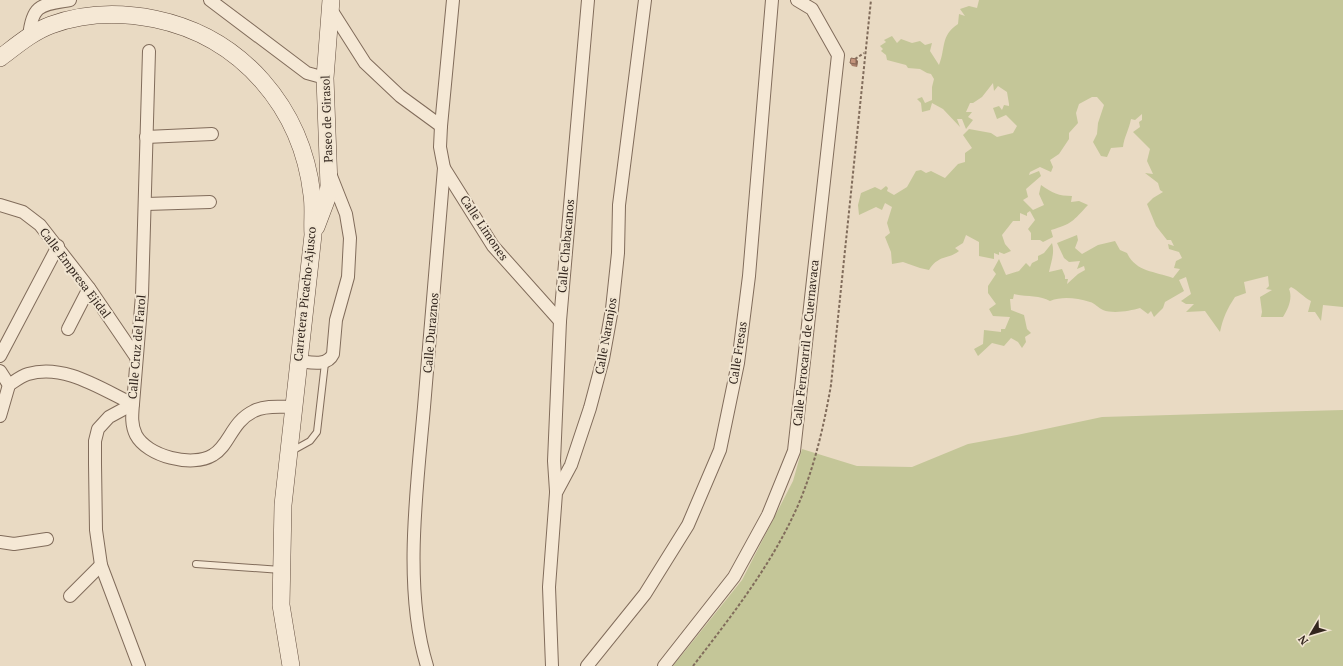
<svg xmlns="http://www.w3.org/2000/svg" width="1343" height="666" font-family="'PT Serif',serif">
<rect width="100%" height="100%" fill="#e9dac3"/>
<!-- green -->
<g fill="#c4c698">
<path d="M979,0H1343V307L1323,305L1321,321L1315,312H1308L1311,301C1303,297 1299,291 1291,287L1289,289C1293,298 1288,309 1283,317H1261L1262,312L1260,297L1272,290L1266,289L1269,286L1268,276L1244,282L1246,293L1235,297C1227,309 1223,318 1220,332L1205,311L1186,312L1194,304H1186L1181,301L1191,294L1186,277L1179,280L1184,291L1165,302L1163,308L1154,317L1151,311L1148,314L1140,308C1130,311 1113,314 1103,310C1098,308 1095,303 1090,302C1076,298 1063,296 1050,301C1040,295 1026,297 1014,294L1013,299H1010L1011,310L1024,315L1027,329L1031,333L1025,337L1026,342L1022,348L1018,342L1011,338L1004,346L992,343L978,356L974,349L983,344L984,330L1001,332V329H1005L1010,317L993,316L989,309L996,304L988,293V286L996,274L993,270L999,259L1006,275L1019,271L1026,263L1030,267L1032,263L1038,260V256L1044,253L1052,243C1055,253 1051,262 1049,272L1062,269L1065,276V279H1068L1067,284L1078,274L1085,270L1084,266L1077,269L1080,261L1069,262L1064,258L1057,243L1077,235L1078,240L1075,248L1082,254L1098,245L1115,241L1120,250L1127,253C1136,272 1154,271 1173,278L1180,269L1174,268L1176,261L1182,258L1179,252L1169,249L1168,244L1174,246L1171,240H1167L1156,226L1147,204L1153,198L1163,192L1160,190L1158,183L1145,173L1153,174L1147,161L1150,149L1133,132L1140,127L1139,122L1142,120V114L1135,120L1131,119C1129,130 1124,137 1123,147L1111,148L1107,157L1101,156L1093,142L1097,134L1098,123L1104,105L1097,97H1092L1079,104L1076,113L1078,123L1069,133V139L1059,154L1050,160L1053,167L1051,172L1040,167L1030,172L1029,175L1039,171L1041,176L1026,189L1028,197L1023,200L1033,210L1044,205L1039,194L1041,185C1052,193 1059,196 1072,196L1071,202L1079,201L1088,205C1073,221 1072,224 1051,230L1053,237L1043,242L1040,240H1031V233L1028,229L1035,220L1030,211L1027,213V216L1020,213V221H1013L1002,235L1005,244L1011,251L1004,254L999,252V255L994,253V259L979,256V242L966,235L963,243L955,248L959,251C948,260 939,254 929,270L920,268L903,262L892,264L891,252L885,237L890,233L887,223L892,207L885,203L882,210L876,207L859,215L858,205L861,193L875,187L881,190L886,186L888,188L887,191L894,195L907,187L916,171L921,170L926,173L931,171L945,178L958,164L965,162V153L972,148L963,135L969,129L991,133L997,137L1013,133L1017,126L1006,115L997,119L993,108L999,106L1002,110L1004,105L1009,106V104L1007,92L998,86L994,91L993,83L982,97L973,103H970L966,112H972L968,117L973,120L966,129L962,119H957L960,127L943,109L932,103L930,110L922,112L921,103L917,99L922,97L925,103L932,100V87L934,79L931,74L927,73L920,69L908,68L906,65L887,60L886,55L881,51L883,49L880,46L886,42L884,40L892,36L897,43L901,39L912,43L920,41L925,45L932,43L930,51L939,65C946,48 940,36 958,24L959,14L965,16L960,9L969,6L977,8Z"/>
<polygon points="1343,410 1343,666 673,666 742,580 793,481 802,449 857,466 912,467 968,444 1017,435 1102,417"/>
</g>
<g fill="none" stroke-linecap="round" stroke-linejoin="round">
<!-- lane casing -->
<g stroke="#816c5b" stroke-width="8">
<g id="lane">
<polyline points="292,451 310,441 317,432 325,363"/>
<polyline points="196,564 281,570"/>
</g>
</g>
<!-- street casing -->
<g stroke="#816c5b" stroke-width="14">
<g id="street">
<polyline points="210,0 307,73 325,78"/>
<polyline points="330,8 365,63 400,96 441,126"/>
<path d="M29,37C32,4 41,5 70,0"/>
<polyline points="146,137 212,134"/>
<polyline points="444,168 493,246 560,321"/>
<polyline points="146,204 210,202"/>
<polyline points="0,205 23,212 40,225 89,288 136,357"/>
<polyline points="68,329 89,288"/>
<polyline points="0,356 58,246"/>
<path d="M298,361C310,362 327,367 333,354L336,320L348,277L350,238L346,214L331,176"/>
<polyline points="0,371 9,385"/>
<path d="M9,385C15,381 21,376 28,374C64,363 101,389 133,404C132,415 131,425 136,435C147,456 192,468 213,455C230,445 231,422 254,411C265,405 281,407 293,407"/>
<polyline points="0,416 9,385"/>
<polyline points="556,491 554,461 560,321 588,0"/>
<polyline points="0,542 14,544 47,539"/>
<polyline points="70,596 101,565"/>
<polyline points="139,666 101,565 96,530 95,464 95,441 98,429 109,417 133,404 142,295 149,51"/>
<path d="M427,666C403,589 417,487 424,407C431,327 438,247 444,168L440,147L441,126L453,0"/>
<polyline points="552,666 549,587 556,493 571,465 590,408 603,359 612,309 618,253 619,205 645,0"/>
<polyline points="587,666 645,594 688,525 720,450 738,363 749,276 772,0"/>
<polyline points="664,666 734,577 768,515 794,451 838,55 812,9 797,0"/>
</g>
</g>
<!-- secondary casing -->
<g stroke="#634e3f" stroke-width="18">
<g id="secondary">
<path d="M0,58C16,46 32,32 51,25C84,13 120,12 155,19C242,37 302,108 312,195C314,208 312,222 313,235L283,505L281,605L291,666"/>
<polyline points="316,227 327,198 329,186 325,78 331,0"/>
</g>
</g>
<!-- path -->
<g stroke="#816c5b" stroke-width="2" stroke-dasharray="3 2" stroke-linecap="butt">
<polyline points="855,59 864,53"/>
<path d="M693,666C733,614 773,563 799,503C815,465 824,425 831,385L871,0"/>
</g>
<!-- lane -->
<use href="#lane" stroke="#f5e8d5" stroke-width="6"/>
<!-- street -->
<use href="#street" stroke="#f5e8d5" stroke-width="12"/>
<!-- secondary -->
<use href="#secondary" stroke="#f5e8d5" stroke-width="17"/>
</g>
<!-- wall -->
<polygon fill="#a97f6b" points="858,61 857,67 852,66 850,63"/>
<!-- shaded-wall -->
<polygon fill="#896857" points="856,59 858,61 857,67 856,64"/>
<!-- building -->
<polygon fill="#c4947c" stroke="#896857" points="851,58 856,59 856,64 850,63"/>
<g text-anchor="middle" stroke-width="4" stroke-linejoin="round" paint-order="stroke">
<!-- street labels -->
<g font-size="12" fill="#33261e" stroke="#f1e5d1">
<text transform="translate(327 119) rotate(-92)" y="4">Paseo de Girasol</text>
<text transform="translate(484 228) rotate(56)" y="4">Calle Limones</text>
<text transform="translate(566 246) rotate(-85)" y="4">Calle Chabacanos</text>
<text transform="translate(75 273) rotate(53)" y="4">Calle Empresa Ejidal</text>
<text transform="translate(305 294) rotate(-84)" y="4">Carretera Picacho-Ajusco</text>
<text transform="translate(431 333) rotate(-85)" y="4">Calle Duraznos</text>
<text transform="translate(606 336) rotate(-80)" y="4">Calle Naranjos</text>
<text transform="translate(806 343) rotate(-84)" y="4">Calle Ferrocarril de Cuernavaca</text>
<text transform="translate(137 347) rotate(-85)" y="4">Calle Cruz del Farol</text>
<text transform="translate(738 353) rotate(-81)" y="4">Calle Fresas</text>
</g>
</g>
<!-- north arrow -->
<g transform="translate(1311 634) rotate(232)" stroke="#f1e5d1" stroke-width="3" paint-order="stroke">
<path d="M0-3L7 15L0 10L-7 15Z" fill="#33261e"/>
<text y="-6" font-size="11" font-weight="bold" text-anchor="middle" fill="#33261e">N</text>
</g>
</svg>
